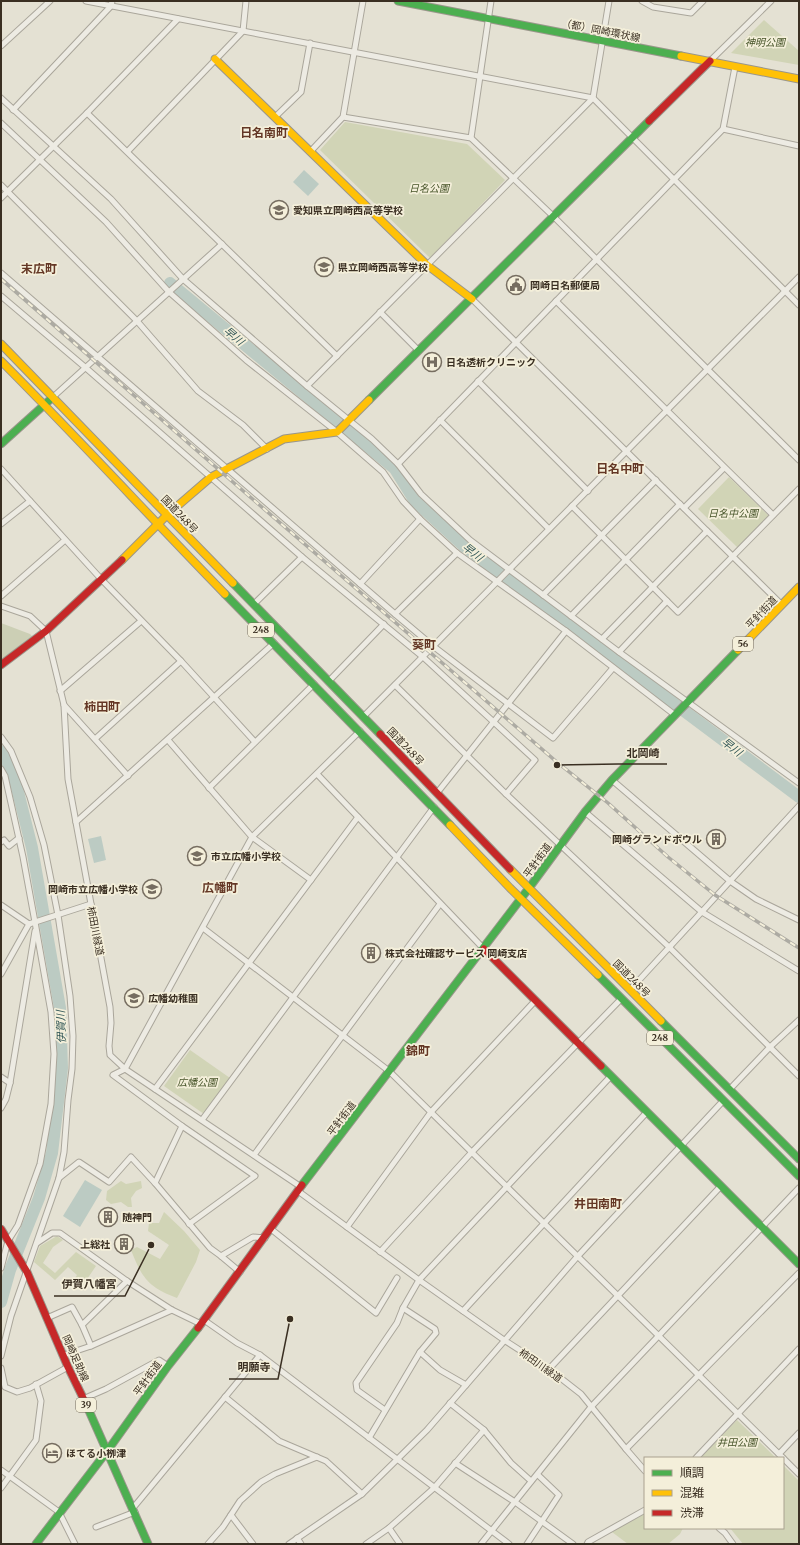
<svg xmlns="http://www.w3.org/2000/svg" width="800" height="1545" font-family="Merriweather,'Noto Sans JP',serif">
<rect width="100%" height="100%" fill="#e4e1d3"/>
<!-- green -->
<g fill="#d1d4b6">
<polygon points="764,20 799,51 799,65 731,53"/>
<polygon points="345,122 467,144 505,180 430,258 320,150"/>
<polygon points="729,477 769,516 738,548 698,509"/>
<polygon points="190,1050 230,1078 204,1114 164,1086"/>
<polygon points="121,1181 126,1184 141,1181 142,1188 136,1191 131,1198 132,1207 128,1207 121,1202 111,1204 106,1200 107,1191"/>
<path d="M164,1212L184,1231L200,1250L196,1262L177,1298C148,1287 142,1278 131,1250L137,1247L160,1259L169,1245L148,1231L149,1223H159Z"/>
<polygon points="57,1236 63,1240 53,1247 43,1263 55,1273 76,1252 96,1266 81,1288 73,1281 77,1275 68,1267 55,1280 34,1262 40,1246"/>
<polygon points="737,1420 776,1458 700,1458"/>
<polygon points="783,1465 799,1481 799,1544 743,1544 730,1528 783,1528"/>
<polygon points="645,1511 645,1528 683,1528 680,1534 668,1544 628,1544 612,1532"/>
</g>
<!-- cemetery -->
<polygon fill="#cccfb5" points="1,623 30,634 32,636 1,660"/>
<!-- water -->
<g fill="#bccbc3">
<polygon points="304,170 319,184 308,196 293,182"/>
<polygon points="101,836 106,860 94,863 88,839"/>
<polygon points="85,1180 102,1190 80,1227 63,1216"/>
</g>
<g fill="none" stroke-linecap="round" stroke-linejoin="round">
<!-- river -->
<g stroke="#bccbc3" stroke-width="12">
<polyline points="170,283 395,469 415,501 465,547 799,797"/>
<polyline points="1,751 6,759 17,788 32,848 60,1008 62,1068 52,1153 39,1198 10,1270 1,1302"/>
</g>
<!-- street casing -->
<g stroke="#aaa69b" stroke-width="7">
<g id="street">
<polyline points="86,1 593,98 799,305"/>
<polyline points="642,1 653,7 691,13 703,1"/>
<polyline points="1,46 50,1"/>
<polyline points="710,61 771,1"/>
<polyline points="1,98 111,199 183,279 307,386 372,439 398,464 421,494 470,540 619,652 799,783"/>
<polyline points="13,110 111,6 112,1"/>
<polyline points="87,113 337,356"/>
<polyline points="275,117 301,92 310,43"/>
<polyline points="343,117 471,138 554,217 799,460"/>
<polyline points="1,123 106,222 169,292 246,360 337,432 383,472 403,501 420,519 457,553 566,631 675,715"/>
<polyline points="723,129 799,146"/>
<polyline points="471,138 491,1"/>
<polyline points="128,151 243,31 246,1"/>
<polyline points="310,152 343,117 363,1"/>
<polyline points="1,185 137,321 198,391 243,425 267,449"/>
<polyline points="1,198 87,113 178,19"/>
<polyline points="1,273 395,614 433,646 553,738 613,668"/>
<polyline points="1,296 86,368 302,557 423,657 535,760 506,794"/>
<polyline points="472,299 782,605"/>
<polyline points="556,301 773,515"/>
<polyline points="380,312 419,351"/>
<polyline points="478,381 588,491"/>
<polyline points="307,386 593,98 609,1"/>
<polyline points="53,397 222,244"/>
<polyline points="440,420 549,529"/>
<polyline points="398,464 723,129 735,67"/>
<polyline points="1,469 102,580 181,661 255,742"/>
<polyline points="572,506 678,612 799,489"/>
<polyline points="684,508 724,468"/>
<polyline points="1,524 30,501"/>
<polyline points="360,584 420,519"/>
<polyline points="543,595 656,480"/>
<polyline points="1,596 65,540"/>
<polyline points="254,604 302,557"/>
<polyline points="1,606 30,616 46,631 64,705 68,779 110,1007 111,1023 109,1046 110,1055 125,1069 301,1187"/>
<polyline points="395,614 457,553"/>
<polyline points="571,616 680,504"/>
<polyline points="602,639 707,531"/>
<polyline points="619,652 667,601"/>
<polyline points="329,681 384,624"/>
<polyline points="395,685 506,794 669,947 799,1076"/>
<polyline points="60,691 141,621"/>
<polyline points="64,705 128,776"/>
<polyline points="363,717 799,277"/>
<polyline points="1,737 11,751 30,797 44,845 58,915 70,996 73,1036 72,1069 68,1100 64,1152 59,1178 11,1316 1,1356"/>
<polyline points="95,739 181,661"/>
<polyline points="168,740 252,837 311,880"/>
<polyline points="1,769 5,776 23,857 35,922 51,1012 54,1054 51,1104 40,1164 18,1225 8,1241 1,1268"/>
<polyline points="317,774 484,949"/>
<polyline points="612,780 730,881 756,899 799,920"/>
<polyline points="209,788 314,684"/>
<polyline points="437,793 566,631"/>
<polyline points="585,812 702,912 799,971"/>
<polyline points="76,822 274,643"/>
<polyline points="1,842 4,840 9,846 19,838"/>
<polyline points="1,905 29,924"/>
<polyline points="203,928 389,1071 783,1458"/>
<polyline points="1,974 29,924 91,904"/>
<polyline points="630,990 799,806"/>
<polyline points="1,1077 10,1083"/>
<polyline points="155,1089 358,817"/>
<polyline points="730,1089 770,1047 799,1020"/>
<polyline points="1,1108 6,1099 10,1083 35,931"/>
<polyline points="202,1120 434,807"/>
<polyline points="182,1126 255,1176 189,1224"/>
<polyline points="254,1155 440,904"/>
<polyline points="59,1178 79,1162 109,1182 131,1157 155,1183"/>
<polyline points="298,1191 419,1280 504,1340 549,1369 581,1394 626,1449 645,1471"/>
<polyline points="347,1227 431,1112 535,1001"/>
<polyline points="271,1229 376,1313 397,1278"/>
<polyline points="37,1243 52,1233 60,1233 127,1281 172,1310 201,1324"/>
<polyline points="380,1252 472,1152 621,999"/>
<polyline points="221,1256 253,1237 265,1238"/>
<polyline points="240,1272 221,1256 210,1248 155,1183 182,1126 113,1075 125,1069 252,837 360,731"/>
<polyline points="463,1311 647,1112"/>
<polyline points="47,1318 72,1307 82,1325 127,1281"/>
<polyline points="204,1320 237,1343 260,1355 509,1544"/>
<polyline points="82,1325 91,1346"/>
<polyline points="420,1352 440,1370 466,1385"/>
<polyline points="64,1355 91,1346 172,1310"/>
<polyline points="1,1368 5,1387 17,1392 30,1388 68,1367"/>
<polyline points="549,1369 721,1186"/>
<polyline points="225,1397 279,1441 326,1461 362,1494"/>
<polyline points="83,1399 106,1389 159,1360 168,1366"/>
<polyline points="450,1403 484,1430 511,1463 531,1481"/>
<polyline points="385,1410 357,1390 356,1383 397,1323 403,1308 419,1280 611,1076"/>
<polyline points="369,1438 420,1352 436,1333 435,1329 403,1308"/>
<polyline points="626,1449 799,1273"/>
<polyline points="779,1454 799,1433"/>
<polyline points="696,1458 799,1349"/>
<polyline points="783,1458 799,1474"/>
<polyline points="455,1463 515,1502 573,1544"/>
<polyline points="1,1470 59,1512 75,1544"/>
<polyline points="1,1488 36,1440 41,1401 36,1384"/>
<polyline points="133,1508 260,1355"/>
<polyline points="231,1515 253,1544"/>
<polyline points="96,1527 135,1512"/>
<polyline points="389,1528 434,1488 484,1430"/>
<polyline points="719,1528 725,1533 733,1544"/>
<polyline points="297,1538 301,1544"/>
<polyline points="208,1544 223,1527 240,1501 261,1482 275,1474 317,1457"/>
<polyline points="289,1544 362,1494 427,1430 577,1257 723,1101"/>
<polyline points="366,1544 389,1528 400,1544"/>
<polyline points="481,1544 591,1407 799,1188"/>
<polyline points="527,1544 559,1495 538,1475"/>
<polyline points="587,1544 588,1542 645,1510"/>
</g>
</g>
<!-- fast casing -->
<g stroke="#9a968b" stroke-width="9">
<g id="fast">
<polyline points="398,1 681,56"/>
<polyline points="369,400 649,121"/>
<polyline points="1,444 53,397"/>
<polyline points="233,583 380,734"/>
<polyline points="225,594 450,825"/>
<polyline points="529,888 585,812 612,780 738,650"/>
<polyline points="598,975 799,1176"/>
<polyline points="661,1021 799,1159"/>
<polyline points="601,1066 799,1264"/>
<polyline points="302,1185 529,888"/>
<polyline points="86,1404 148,1544"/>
<polyline points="36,1544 108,1450 168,1366 198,1328"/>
</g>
</g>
<!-- slow casing -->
<g stroke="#9a968b" stroke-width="9">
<g id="slow">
<polyline points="681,56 799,79"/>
<polyline points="215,59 427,265 472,299"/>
<polyline points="1,344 233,583"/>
<path d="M1,361C77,437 150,517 225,594"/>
<polyline points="122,560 167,515 211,477 284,439 337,432 369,400"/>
<polyline points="738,650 799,587"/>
<polyline points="450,825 510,888 598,975"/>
<polyline points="510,869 661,1021"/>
</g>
</g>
<!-- jam casing -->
<g stroke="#9a968b" stroke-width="9">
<g id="jam">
<polyline points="649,121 710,61"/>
<polyline points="1,665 46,631 122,560"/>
<polyline points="380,734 510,869"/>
<polyline points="484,949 601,1066"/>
<polyline points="1,1229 27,1272 68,1367 86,1404"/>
<polyline points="198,1328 302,1185"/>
</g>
</g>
<!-- street -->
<use href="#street" stroke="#edebe3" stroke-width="5"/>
<!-- fast -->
<use href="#fast" stroke="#4caf50" stroke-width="7"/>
<!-- slow -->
<use href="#slow" stroke="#ffc107" stroke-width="7"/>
<!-- jam -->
<use href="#jam" stroke="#c62828" stroke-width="7"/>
<!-- rail casing -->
<g stroke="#adaba3" stroke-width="3.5">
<polyline id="rail" points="1,279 234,483 558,763 608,803 668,857 715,895 799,948"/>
</g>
<!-- rail -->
<use href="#rail" stroke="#f4efda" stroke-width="2" stroke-dasharray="6" stroke-linecap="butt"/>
</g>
<!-- icons -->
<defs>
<g id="school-ring" transform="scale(1)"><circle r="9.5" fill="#f4efda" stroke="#766d60" stroke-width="1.5"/><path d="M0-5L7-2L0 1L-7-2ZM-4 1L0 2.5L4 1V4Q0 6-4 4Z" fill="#766d60"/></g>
<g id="civic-ring" transform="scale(1)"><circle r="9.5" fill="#f4efda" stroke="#766d60" stroke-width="1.5"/><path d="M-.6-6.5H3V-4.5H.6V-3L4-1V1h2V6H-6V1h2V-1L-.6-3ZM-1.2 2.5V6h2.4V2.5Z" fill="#766d60"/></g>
<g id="hospital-ring" transform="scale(1)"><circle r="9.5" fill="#f4efda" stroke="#766d60" stroke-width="1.5"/><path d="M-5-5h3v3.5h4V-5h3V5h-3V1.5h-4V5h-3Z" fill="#766d60"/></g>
<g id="building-ring" transform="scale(1)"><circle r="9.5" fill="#f4efda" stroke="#766d60" stroke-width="1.5"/><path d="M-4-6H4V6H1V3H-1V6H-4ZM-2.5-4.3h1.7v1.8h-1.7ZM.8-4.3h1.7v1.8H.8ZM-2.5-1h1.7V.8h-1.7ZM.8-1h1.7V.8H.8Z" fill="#766d60"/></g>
<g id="hotel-ring" transform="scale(1)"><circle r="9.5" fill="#f4efda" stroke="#766d60" stroke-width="1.5"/><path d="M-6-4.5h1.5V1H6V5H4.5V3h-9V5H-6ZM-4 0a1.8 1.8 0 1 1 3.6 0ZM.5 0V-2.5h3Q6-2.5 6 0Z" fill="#766d60"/></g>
</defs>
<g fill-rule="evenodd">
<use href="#school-ring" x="279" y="210"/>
<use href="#school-ring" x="324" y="267"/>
<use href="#civic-ring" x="516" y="285"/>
<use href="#hospital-ring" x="432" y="362"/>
<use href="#building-ring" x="716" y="839"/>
<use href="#school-ring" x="197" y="856"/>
<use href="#school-ring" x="152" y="889"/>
<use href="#building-ring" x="371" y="953"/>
<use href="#school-ring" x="134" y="998"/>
<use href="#building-ring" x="108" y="1217"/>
<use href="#building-ring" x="124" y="1244"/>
<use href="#hotel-ring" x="52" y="1453"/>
</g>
<g text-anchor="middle" stroke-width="3.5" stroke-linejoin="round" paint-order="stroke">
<!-- shield labels -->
<g fill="#f4efda" stroke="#726959" stroke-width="1">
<rect x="248" y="623" width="26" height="14" rx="3"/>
<rect x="733" y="637" width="20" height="14" rx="3"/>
<rect x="647" y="1031" width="26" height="14" rx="3"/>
<rect x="76" y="1398" width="20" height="14" rx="3"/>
</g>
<g font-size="9" font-weight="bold" fill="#3a2f22">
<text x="261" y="633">248</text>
<text x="743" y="647">56</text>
<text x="660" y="1041">248</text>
<text x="86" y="1408">39</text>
</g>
<!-- street labels -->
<g font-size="10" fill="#3a2f22" stroke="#f4efda">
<text transform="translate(601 30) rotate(11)" y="4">（都）岡崎環状線</text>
<text transform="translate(180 514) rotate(46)" y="4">国道248号</text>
<text transform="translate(761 612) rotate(-46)" y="4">平針街道</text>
<text transform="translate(406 746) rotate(46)" y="4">国道248号</text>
<text transform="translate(537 860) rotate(-54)" y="4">平針街道</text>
<text transform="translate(96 931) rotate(79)" y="4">柿田川緑道</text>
<text transform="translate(632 978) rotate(45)" y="4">国道248号</text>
<text transform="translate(341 1118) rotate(-53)" y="4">平針街道</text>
<text transform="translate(76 1358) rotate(66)" y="4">岡崎足助線</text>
<text transform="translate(541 1365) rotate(35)" y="4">柿田川緑道</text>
<text transform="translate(147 1378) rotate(-54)" y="4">平針街道</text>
</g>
<!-- park labels -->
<g font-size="10" font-style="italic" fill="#47552a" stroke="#f4efda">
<text x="765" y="46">神明公園</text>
<text x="429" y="192">日名公園</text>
<text x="733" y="517">日名中公園</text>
<text x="197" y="1086">広幡公園</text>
<text x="737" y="1446">井田公園</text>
</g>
<!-- poi labels -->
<g font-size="10" font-weight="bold" fill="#3a2f22" stroke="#f4efda" text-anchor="start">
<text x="293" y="214">愛知県立岡崎西高等学校</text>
<text x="338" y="271">県立岡崎西高等学校</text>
<text x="530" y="289">岡崎日名郵便局</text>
<text x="446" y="366">日名透析クリニック</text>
<text x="702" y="843" text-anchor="end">岡崎グランドボウル</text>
<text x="211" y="860">市立広幡小学校</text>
<text x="138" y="893" text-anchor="end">岡崎市立広幡小学校</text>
<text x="385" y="957">株式会社確認サービス 岡崎支店</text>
<text x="148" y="1002">広幡幼稚園</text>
<text x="122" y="1221">随神門</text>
<text x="110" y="1248" text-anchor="end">上総社</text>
<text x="66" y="1457">ほてる小栁津</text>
</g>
<!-- water labels -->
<g font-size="11" font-style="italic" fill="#335858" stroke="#f4efda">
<text transform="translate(234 336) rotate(40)" y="4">早川</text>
<text transform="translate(473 552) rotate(38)" y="4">早川</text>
<text transform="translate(732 747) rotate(37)" y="4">早川</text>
<text transform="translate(61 1027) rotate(-92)" y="4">伊賀川</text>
</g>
<!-- quarter labels -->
<g font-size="12" font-weight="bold" fill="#643725" stroke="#f4efda">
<text x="264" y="137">日名南町</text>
<text x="39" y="273">末広町</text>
<text x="620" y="473">日名中町</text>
<text x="424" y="649">葵町</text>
<text x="102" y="711">柿田町</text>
<text x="220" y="892">広幡町</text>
<text x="418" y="1055">錦町</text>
<text x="598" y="1208">井田南町</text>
</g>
</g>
<!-- callouts -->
<path fill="none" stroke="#3a2f22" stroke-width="1.5" d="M557 765L618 764H667M151 1245L125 1296H54M290 1319L278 1379H229"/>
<g fill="#3a2f22" stroke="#f4efda" stroke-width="1.5">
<circle cx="557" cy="765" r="4"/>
<circle cx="151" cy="1245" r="4"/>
<circle cx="290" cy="1319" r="4"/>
</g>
<g font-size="11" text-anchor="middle" font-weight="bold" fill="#3a2f22" stroke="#f4efda" stroke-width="3.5" stroke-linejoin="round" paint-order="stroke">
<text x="643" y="757">北岡崎</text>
<text x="89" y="1288">伊賀八幡宮</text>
<text x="254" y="1371">明願寺</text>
</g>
<!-- border -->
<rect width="800" height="1545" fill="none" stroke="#3a2f22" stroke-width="4"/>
<!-- legend -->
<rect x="644" y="1457" width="140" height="72" fill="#f4efda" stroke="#aaa290"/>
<rect x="652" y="1470" width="20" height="6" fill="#4caf50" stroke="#aaa290"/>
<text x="680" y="1477" font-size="12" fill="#3a2f22">順調</text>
<rect x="652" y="1490" width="20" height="6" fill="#ffc107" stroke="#aaa290"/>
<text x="680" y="1497" font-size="12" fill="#3a2f22">混雑</text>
<rect x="652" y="1510" width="20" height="6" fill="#c62828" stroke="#aaa290"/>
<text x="680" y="1517" font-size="12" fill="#3a2f22">渋滞</text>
</svg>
